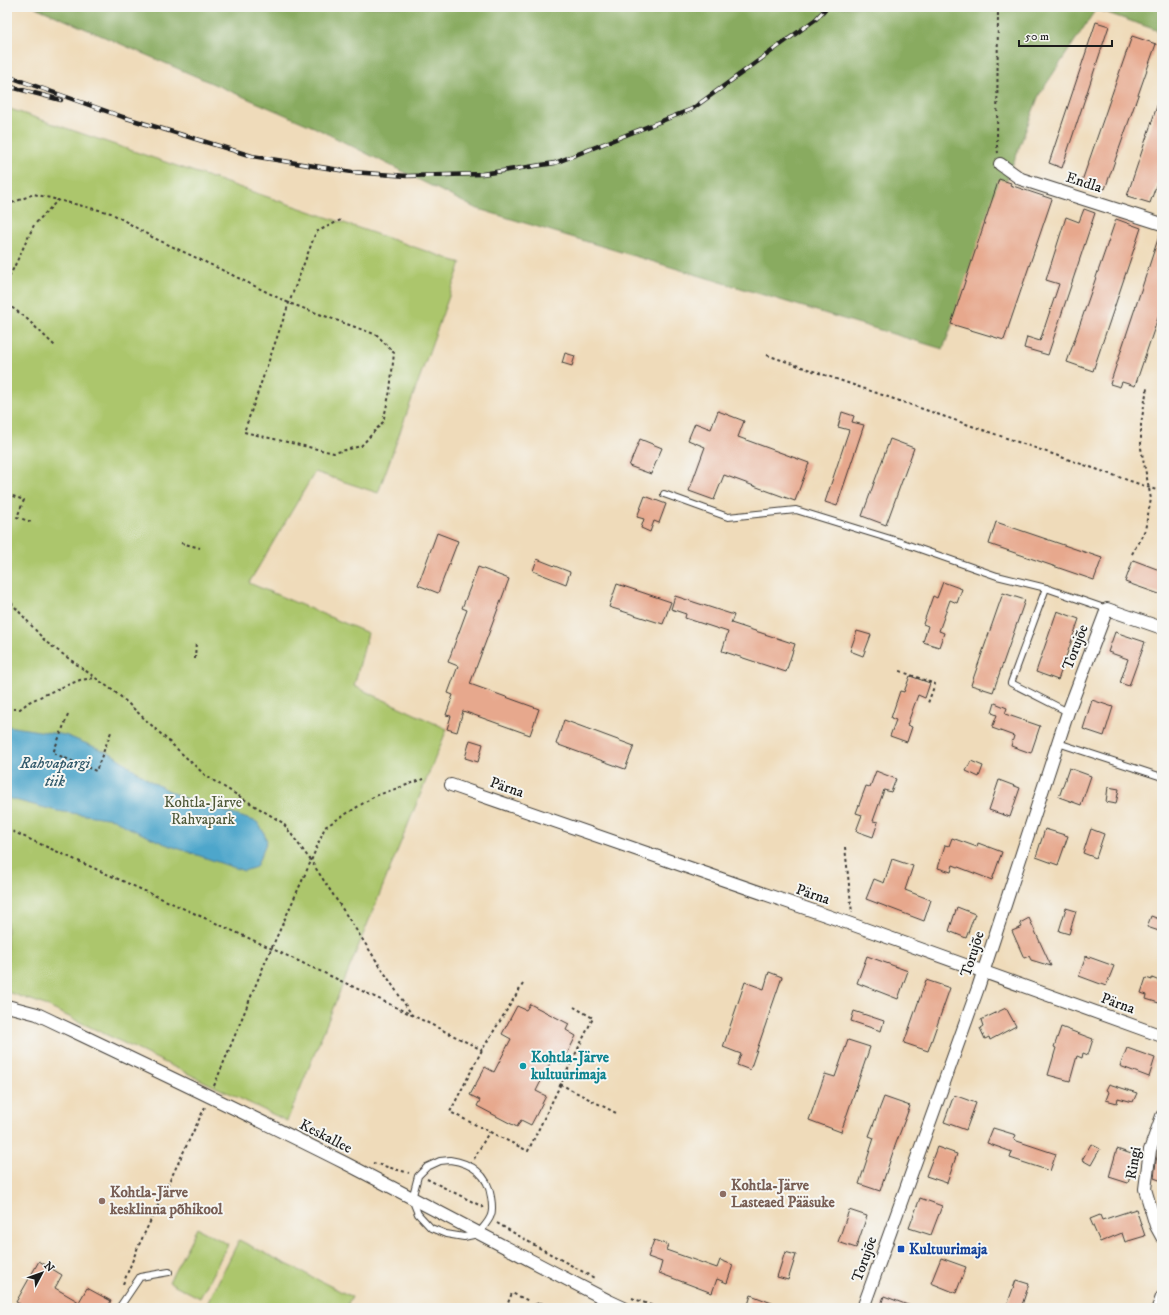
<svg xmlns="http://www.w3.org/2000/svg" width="1169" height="1315" font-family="'IM FELL DW Pica',serif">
<rect width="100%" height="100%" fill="#f6f6f2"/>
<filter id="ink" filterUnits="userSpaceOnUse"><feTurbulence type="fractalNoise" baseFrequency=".025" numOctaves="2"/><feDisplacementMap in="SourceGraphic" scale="8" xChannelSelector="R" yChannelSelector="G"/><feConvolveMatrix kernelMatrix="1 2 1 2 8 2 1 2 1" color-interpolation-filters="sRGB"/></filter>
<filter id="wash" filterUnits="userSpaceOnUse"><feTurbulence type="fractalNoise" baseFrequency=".012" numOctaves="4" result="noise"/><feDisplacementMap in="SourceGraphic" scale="16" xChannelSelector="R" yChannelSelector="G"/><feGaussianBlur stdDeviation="0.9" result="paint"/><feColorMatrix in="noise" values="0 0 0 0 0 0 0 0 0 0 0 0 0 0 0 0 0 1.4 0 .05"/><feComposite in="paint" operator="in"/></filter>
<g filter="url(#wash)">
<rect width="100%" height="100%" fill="#efdbba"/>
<!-- green -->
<g fill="#acc66c" stroke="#647144">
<polygon points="7,108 461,263 378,493 315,472 249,583 368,633 354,686 447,729 287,1121 40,1003 7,992"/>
<polygon points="197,1228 228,1244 200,1298 169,1282"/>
<polygon points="239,1240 352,1297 346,1308 205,1308"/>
</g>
<!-- forest -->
<polygon fill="#89ab60" stroke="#52643e" points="35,7 1162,7 1162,32 1096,9 1039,95 943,349 475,208 316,128"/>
<!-- water -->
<polygon fill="#4ea6cb" stroke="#356174" points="7,726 65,735 112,754 152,782 181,797 257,822 263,831 267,841 256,867 244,871 165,844 131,829 114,819 57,811 7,798"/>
<g id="blocks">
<!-- building -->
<g fill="#e7a88d">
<polygon points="1096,22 1109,26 1062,168 1049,163"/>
<polygon points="1132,36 1156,44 1105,189 1082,181"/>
<polygon points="1160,97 1162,97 1162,169 1150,203 1127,196"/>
<polygon points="999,179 1011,183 1010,185 1052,199 1004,340 951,324"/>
<polygon points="1084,209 1095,213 1048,355 1024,348 1027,337 1040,341 1059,284 1046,280 1066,217 1079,222"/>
<polygon points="1116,219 1141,228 1093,371 1067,362"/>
<polygon points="1160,233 1162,233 1162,306 1135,386 1122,382 1120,387 1110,384"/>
<polygon points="565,353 575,356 572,366 562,363"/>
<polygon points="718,411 744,421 738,437 809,463 795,501 724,475 714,500 689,491 705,447 688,440 695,423 711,429"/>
<polygon points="842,412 854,416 852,422 864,425 837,506 825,502 849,430 838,427"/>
<polygon points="640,439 662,448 651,474 629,466"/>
<polygon points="890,439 914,448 886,525 862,516"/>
<polygon points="645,496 666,504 659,523 654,521 650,532 641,528 644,519 637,517"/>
<polygon points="996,522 1102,558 1094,580 989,544"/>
<polygon points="437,533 458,541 438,593 418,585"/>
<polygon points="537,559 570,572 566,584 533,571"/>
<polygon points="1133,560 1162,571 1162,595 1125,582"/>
<polygon points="478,567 509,579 470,684 539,709 530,735 463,711 457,732 447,729 451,716 446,715 453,695 448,693 458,666 448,662 467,610 462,608"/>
<polygon points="943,582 962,589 957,603 950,600 939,631 944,633 939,647 923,642 928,626 923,624 933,596 937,598"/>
<polygon points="617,584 671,602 663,624 609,607"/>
<polygon points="1003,593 1025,600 993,692 971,685"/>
<polygon points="675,596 734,615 731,623 795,644 786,672 722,651 728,632 685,618 686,614 671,609"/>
<polygon points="1057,611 1079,619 1058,680 1036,672"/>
<polygon points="857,631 871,635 863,656 850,651"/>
<polygon points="1115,632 1145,642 1129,686 1120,683 1128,659 1108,652"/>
<polygon points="910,676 930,683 925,698 918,695 907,725 912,727 907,742 890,736 896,720 891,718 900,691 904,692"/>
<polygon points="1092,700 1113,707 1104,736 1083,729"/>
<polygon points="995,703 1007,708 1005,714 1040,726 1031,753 1011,746 1014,736 992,728 997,715 992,713"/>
<polygon points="564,720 634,746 625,769 556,744"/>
<polygon points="470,740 483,744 478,762 465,758"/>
<polygon points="971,761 983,766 979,777 966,771"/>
<polygon points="1069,768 1091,776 1081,805 1059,797"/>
<polygon points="876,771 896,779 891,792 884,790 873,821 878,822 873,837 856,831 862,815 856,813 866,786 870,787"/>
<polygon points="999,780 1020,788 1010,817 989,810"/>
<polygon points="1108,787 1119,789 1116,804 1106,802"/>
<polygon points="1045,829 1068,836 1058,865 1036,857"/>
<polygon points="1091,829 1104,834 1096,858 1083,853"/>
<polygon points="952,838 977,847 978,843 1002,852 992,880 953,865 951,872 938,868 945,845 949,846"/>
<polygon points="892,859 913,866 905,890 931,900 924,921 866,899 874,879 884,883"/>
<polygon points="957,907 975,914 966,938 949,931"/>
<polygon points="1066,908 1076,911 1069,934 1059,931"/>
<polygon points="1151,916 1162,920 1162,932 1147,927"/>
<polygon points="1029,918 1045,953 1051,966 1031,960 1029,956 1024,958 1012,931 1022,927 1020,923"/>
<polygon points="867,956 908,971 898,999 857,983"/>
<polygon points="1086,956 1114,966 1106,986 1079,976"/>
<polygon points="769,972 782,977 750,1070 737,1065 741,1054 723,1047 745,982 764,989"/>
<polygon points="1146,978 1152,980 1152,978 1162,982 1162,1004 1146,999 1147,995 1141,993"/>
<polygon points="926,980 950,988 928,1051 904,1043"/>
<polygon points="530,1004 569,1024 566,1030 576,1036 562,1064 552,1059 536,1091 546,1096 531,1125 521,1120 517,1127 477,1106 480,1100 470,1095 485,1067 494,1072 511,1039 502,1034 517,1006 526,1010"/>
<polygon points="1006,1008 1016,1026 990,1040 989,1037 985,1039 980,1028 983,1026 981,1020"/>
<polygon points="854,1011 884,1021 881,1031 851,1021"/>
<polygon points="1061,1027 1093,1039 1088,1055 1083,1053 1082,1058 1077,1056 1070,1081 1048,1075 1056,1048 1054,1047"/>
<polygon points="848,1040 870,1047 841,1132 809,1120 825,1074 835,1077"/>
<polygon points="1127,1048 1155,1058 1149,1077 1120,1066"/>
<polygon points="1109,1084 1137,1093 1133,1102 1118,1098 1117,1103 1106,1100 1109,1092 1106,1090"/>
<polygon points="954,1095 976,1103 966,1130 944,1122"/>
<polygon points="884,1097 910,1106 895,1146 880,1191 859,1184 874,1138 869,1136"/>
<polygon points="993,1128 1016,1135 1014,1140 1056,1154 1050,1171 1010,1158 1012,1152 987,1143"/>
<polygon points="1091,1144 1100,1149 1091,1165 1082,1160"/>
<polygon points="937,1147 957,1154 947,1183 926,1176"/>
<polygon points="1117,1149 1137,1156 1128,1183 1109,1177"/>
<polygon points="1159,1150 1162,1151 1162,1181 1154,1178 1156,1161"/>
<polygon points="920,1198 942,1206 931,1235 909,1228"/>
<polygon points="1136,1209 1145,1236 1125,1242 1122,1233 1100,1242 1090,1219 1100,1215 1102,1220"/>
<polygon points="849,1210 867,1216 856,1248 838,1242"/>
<polygon points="654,1240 668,1245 666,1250 717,1268 720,1260 733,1265 727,1283 717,1279 712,1293 659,1273 662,1262 648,1257"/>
<polygon points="785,1252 796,1255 788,1280 777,1277"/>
<polygon points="941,1258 966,1267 956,1293 931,1283"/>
<polygon points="39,1261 62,1275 55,1288 79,1302 87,1288 111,1301 107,1308 27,1308 16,1302"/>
<polygon points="1016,1280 1029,1284 1021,1308 1006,1308"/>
<polygon points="751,1295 782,1307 782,1308 747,1308"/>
<polygon points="884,1296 913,1307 913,1308 880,1308"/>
</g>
</g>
</g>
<g filter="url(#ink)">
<use href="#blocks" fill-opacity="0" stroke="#3c3934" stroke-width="1"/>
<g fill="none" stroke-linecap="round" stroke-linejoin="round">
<!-- service casing -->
<g stroke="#3c3934" stroke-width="8">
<g id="service">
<polyline points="664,494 728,517 796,510 897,541 997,576 1046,588 1107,609"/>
<polyline points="1046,588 1011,683 1068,712"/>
<polyline points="1058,743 1162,777"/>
<path d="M450,1160C471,1163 488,1174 491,1197C492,1203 493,1210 491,1215C489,1222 482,1228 478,1234L464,1237L446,1234L431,1228L418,1214L412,1199L418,1176L427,1167L440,1161Z"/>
<polyline points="119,1308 140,1277 169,1272"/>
<polyline points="535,1308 540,1306 545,1308"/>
</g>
</g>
<!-- minor casing -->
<g stroke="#3c3934" stroke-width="14">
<g id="minor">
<polyline points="1000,164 1021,179 1162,224"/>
<polyline points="451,785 851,924 1162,1036"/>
<path d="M7,1006L37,1014C140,1063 244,1112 347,1164C434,1209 521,1256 609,1301L624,1308"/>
<polyline points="1162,1116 1150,1150 1145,1189 1156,1226 1162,1237"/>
<polyline points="863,1308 978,988 1068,712 1107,609 1162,628"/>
<polyline points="1158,1308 1162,1297"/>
</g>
</g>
<!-- path -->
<g stroke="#3c3934" stroke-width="2" stroke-dasharray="3 3" stroke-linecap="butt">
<polyline points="998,7 997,146 998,153"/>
<polyline points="7,205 34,194 58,200"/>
<polyline points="7,282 34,225 58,200 111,213 152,237 220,269 289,303 377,335 394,353 390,391 383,422 361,446 334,453 244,432 289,303 316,232 343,219"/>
<polyline points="7,304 25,317 55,346"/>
<polyline points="767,355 1162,492"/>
<polyline points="7,494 24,500 17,517 31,522"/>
<polyline points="181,543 200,548"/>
<polyline points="1132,554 1145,530 1151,499 1141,448 1141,424 1147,388"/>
<polyline points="7,598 46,642 119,695 206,776 283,823 311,861 412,1015"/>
<polyline points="195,659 196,641"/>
<polyline points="900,671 935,684 928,703"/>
<polyline points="7,709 20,709 29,702 55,690 80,680 95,678"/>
<polyline points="68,715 53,753 96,771 111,732"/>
<path d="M7,829C166,901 327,971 482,1050"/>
<polyline points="845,847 852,913"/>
<polyline points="523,984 482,1050 450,1112 528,1151 593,1018 574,1007"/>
<polyline points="560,1084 618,1114"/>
<polyline points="214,1086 264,965 311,861 325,827 375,796 424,779"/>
<polyline points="474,1159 489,1132"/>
<polyline points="373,1163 409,1173"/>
<polyline points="427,1179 481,1206 483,1208"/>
<polyline points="497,1223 536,1246 596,1279"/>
<polyline points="123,1284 138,1247 205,1107"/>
<polyline points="632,1298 658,1308"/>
<polyline points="506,1308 512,1293 529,1301"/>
</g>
<!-- service -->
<use href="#service" stroke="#fff" stroke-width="6"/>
<!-- minor -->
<use href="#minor" stroke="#fff" stroke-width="12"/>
<!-- rail casing -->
<g stroke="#1c1c1c" stroke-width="4.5">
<g id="rail">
<polyline points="7,76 123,117 252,156 352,172 407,176 482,174 555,163 692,109 816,19 827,7"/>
<polyline points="7,86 61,100"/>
</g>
</g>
<!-- rail -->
<use href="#rail" stroke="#f6f6f2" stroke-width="3" stroke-dasharray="9" stroke-linecap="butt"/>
</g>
</g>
<!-- markers -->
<circle fill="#0f9aa8" stroke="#f6f6f2" stroke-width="1.5" cx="523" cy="1066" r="4"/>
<g fill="#8d6e63" stroke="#f6f6f2" stroke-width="1.5">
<circle cx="723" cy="1194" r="4"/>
<circle cx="102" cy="1201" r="4"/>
</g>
<rect fill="#1a4fb4" stroke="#f6f6f2" stroke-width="1.5" x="897" y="1245" width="8" height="8" rx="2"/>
<g text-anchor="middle" stroke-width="4" stroke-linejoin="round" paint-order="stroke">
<!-- street labels -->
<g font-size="15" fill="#1c1c1c" stroke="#f6f6f2">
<text transform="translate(1084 182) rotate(18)" y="5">Endla</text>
<text transform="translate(1075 647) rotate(-69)" y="5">Torujõe</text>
<text transform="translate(507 787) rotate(19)" y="5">Pärna</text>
<text transform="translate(813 894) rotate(19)" y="5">Pärna</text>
<text transform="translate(972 954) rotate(-72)" y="5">Torujõe</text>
<text transform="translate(1118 1003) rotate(20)" y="5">Pärna</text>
<text transform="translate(326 1136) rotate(27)" y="5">Keskallee</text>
<text transform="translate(1133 1163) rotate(-81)" y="5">Ringi</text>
<text transform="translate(864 1259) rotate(-70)" y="5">Torujõe</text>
</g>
<!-- park labels -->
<g font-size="15" fill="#4e5838" stroke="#f6f6f2">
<text x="203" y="807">Kohtla-Järve<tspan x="203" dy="17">Rahvapark</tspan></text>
</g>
<!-- culture labels -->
<g font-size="15" font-weight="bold" fill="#0d838f" stroke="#f6f6f2" text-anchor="start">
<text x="531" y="1062">Kohtla-Järve<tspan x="531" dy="17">kultuurimaja</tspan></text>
</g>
<!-- education labels -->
<g font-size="15" font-weight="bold" fill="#785e54" stroke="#f6f6f2" text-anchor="start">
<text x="731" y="1190">Kohtla-Järve<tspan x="731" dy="17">Lasteaed Pääsuke</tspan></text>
<text x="110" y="1197">Kohtla-Järve<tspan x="110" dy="17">kesklinna põhikool</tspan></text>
</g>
<!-- transit labels -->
<g font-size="15" font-weight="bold" fill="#164399" stroke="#f6f6f2" text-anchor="start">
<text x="909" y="1254">Kultuurimaja</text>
</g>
<!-- water labels -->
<g font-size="16" font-style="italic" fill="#325a6b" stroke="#f6f6f2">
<text x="55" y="768">Rahvapargi<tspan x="55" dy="18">tiik</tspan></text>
</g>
</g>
<!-- margin -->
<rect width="1169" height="1315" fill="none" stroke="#f6f6f2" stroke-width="24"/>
<!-- north arrow -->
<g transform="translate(42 1273) rotate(49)" stroke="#f6f6f2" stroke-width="3" paint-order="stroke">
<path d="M0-3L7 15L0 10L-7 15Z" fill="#1c1c1c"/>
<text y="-6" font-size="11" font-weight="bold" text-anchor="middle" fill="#1c1c1c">N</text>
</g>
<!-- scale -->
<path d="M1019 40v6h93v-6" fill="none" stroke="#1c1c1c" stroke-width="2"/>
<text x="1025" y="40" font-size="12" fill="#1c1c1c" stroke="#f6f6f2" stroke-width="3" paint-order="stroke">50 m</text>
</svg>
